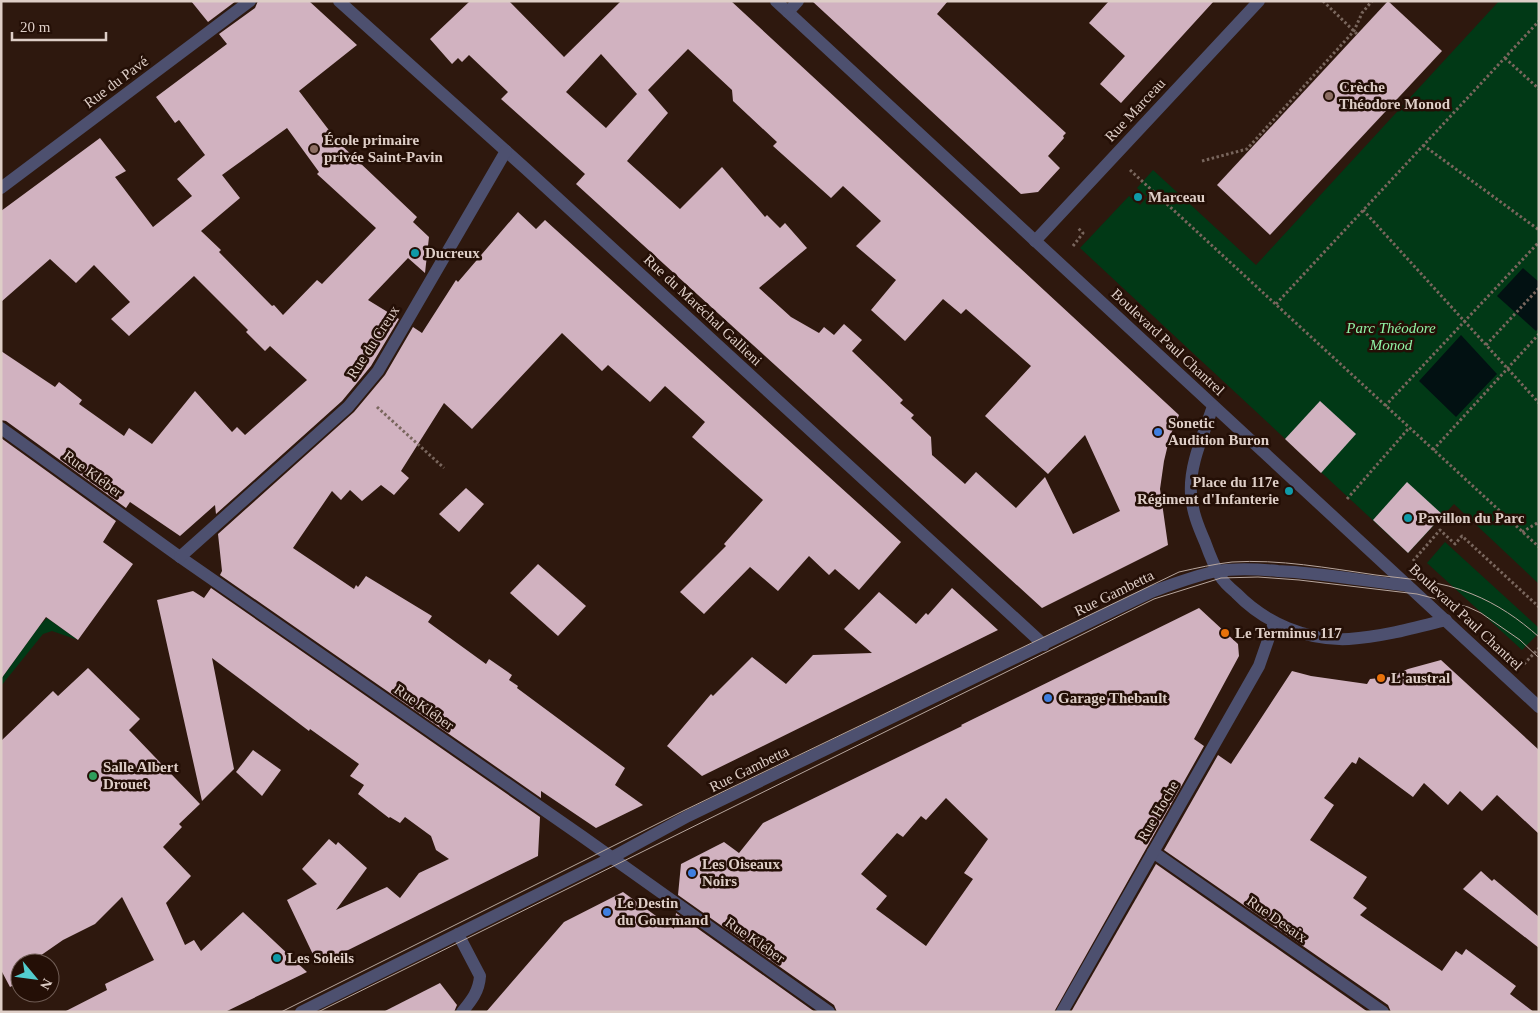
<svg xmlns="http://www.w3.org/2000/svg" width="1540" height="1013" font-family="Georgia,serif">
<rect width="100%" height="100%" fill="#2e180e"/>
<!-- green -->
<g fill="#013916">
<polygon points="1499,1 1539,1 1539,584 1454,504 1408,553 1080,248 1129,196 1140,205 1147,197 1137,188 1153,170 1256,265"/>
<polygon points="1445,542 1539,628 1539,633 1522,650 1427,563"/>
<polygon points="47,618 78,640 52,631 43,634 1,686 1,679 40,625"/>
</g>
<!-- water -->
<g fill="#021112">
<polygon points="1523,268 1539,282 1539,328 1536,331 1497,296"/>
<polygon points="1461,335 1497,374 1456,417 1419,381"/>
</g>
<!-- building -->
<g fill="#d1b2c0" fill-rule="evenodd">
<polygon points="191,1 236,1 208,22"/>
<path d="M258,1H309L357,45L299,91L338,142L417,217L413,222L429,237L425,273L408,258L368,300L399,319L371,366L342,401L216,514L215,505L180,536L130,502L126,508L6,421L1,420V351L55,387L59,382L82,400L79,404L124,436L129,428L152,444L195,391L232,432L237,427L245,435L307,380L270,346L265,351L246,332L248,330L194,276L129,336L111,319L130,302L94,265L76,283L50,259L1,302V211L100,138L126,171L115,177L153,227L192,196L177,179L205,155L179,120L175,123L156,97L227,44L219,34L255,8ZM287,128L319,172L317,174L376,228L322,284L317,280L283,315L274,305L272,306L219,252L221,250L201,231L240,198L222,175Z"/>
<path d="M470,1H509L564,57L621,1H731L1179,415L1170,436L1164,461L1160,489L1168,545L1042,608L576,184L585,174L501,99L508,92L469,55L462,62L458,58L452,64L430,39ZM688,49L732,90L733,101L777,142L773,146L831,198L843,186L881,221L856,246L896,280L871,310L905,341L943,299L961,314L966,309L1031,366L985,416L1048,474L1085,435L1120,511L1073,534L1045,477L1016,508L976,472L965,484L932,455L931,437L911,418L914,415L900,403L903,400L852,351L862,340L844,324L834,335L824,327L819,333L791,317L759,288L807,248L785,223L780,228L767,215L765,217L722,167L680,209L627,161L668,113L648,90ZM601,54L637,94L606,128L566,92Z"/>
<polygon points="812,1 948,1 937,14 1066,133 1063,136 1064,138 1048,156 1060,168 1038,192 1021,194"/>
<polygon points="1109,1 1214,1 1121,103 1100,84 1125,56 1089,23"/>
<polygon points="1388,1 1442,51 1270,235 1217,185"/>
<polygon points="518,212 536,229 545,220 901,542 859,590 835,569 829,575 809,556 778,591 750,567 704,614 680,592 726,546 724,544 763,500 692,437 705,422 665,386 650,402 608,365 602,371 562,333 472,429 444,403 401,471 409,478 394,495 381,485 362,501 350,490 341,500 332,491 293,548 354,589 356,585 358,587 366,576 432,616 428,622 486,664 489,659 512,675 509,680 518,686 517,688 625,768 615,785 643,805 596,828 541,791 541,798 220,575 222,571 218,534 354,412 385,375 413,327 422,333 456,280 458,282"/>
<polygon points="1320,401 1356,434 1321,473 1285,439"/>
<polygon points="1,438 116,521 103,542 133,564 78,640 46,617 1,679"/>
<polygon points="1407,482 1443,515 1408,553 1373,520"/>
<polygon points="466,488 484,504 459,532 439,514"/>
<polygon points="538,564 586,606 558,636 510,593"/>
<polygon points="211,588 540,817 538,856 318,965 287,900 317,884 302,869 329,839 336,845 338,842 367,868 336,910 387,887 400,898 419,873 449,859 436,850 431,836 405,817 400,823 390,817 389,818 358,794 364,785 350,776 359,764 310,729 309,731 212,658 234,769 202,801 157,600 193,591 204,598"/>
<polygon points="952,588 998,630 702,776 667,746 711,694 713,696 752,657 786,684 813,655 872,653 844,629 879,592 916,624 926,613 928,615"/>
<path d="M1199,608L1238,644L1239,656L1194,739L1204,746L1054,1012H837L834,1005L678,895L681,864L724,842L739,853L763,823L962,726L961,725ZM946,798L988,839L964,873L973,879L926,946L876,909L887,896L861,874L897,833L903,837L921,816L926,820Z"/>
<polygon points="1441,660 1539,750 1539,834 1497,795 1482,811 1460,791 1448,805 1424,783 1413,797 1359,757 1356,764 1352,762 1324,798 1334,805 1310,840 1367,877 1353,898 1367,908 1360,915 1442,971 1456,951 1462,955 1466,949 1516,986 1510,994 1534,1012 1391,1012 1388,1005 1164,850 1218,755 1231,764 1292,671 1311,676 1367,684 1370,679 1390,677 1408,669"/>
<polygon points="88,668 140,719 129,730 200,804 179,824 182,827 163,847 191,876 166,903 185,945 194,940 201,951 243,912 307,972 225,1012 64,1012 107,990 105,984 154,960 122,897 95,924 63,940 37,958 39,963 20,963 20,982 10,987 1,970 1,741 53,691 58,696"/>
<polygon points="253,750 281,770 262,796 236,772"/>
<polygon points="1156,864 1368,1012 1071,1012"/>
<polygon points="1481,871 1492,881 1494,879 1539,917 1539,948 1463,889"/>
<polygon points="623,892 674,929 676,913 815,1012 486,1012 564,922"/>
<polygon points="440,983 457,1005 454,1012 383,1012"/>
</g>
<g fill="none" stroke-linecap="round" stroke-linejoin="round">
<!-- path -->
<g stroke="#79665d" stroke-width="3" stroke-dasharray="2.5 2.5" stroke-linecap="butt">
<polyline points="1323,1 1357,34"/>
<polyline points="1505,58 1539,89"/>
<polyline points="1423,145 1539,230"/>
<polyline points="1202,161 1247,149 1354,31 1362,13 1372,1"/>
<polyline points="1130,170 1539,547"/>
<polyline points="1363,210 1539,403"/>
<polyline points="1073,246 1083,233 1078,228"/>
<polyline points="1276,304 1539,21"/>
<polyline points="1486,345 1539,288"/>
<polyline points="1385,406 1539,242"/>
<polyline points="377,407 444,468"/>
<polyline points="1433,450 1539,334"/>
<polyline points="1347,499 1409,428"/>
<polyline points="1522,532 1539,522"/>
<polyline points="1413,561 1440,530 1455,544 1462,536 1539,607"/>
<polyline points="1524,664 1539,648"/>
</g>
<!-- minor -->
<g stroke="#4d506f" stroke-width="12">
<polyline points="339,1 526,169 1044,645"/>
<polyline points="776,1 1539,707"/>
<polyline points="788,12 798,1"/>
<polyline points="1,188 250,1"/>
<polyline points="1035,241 1259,1"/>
<path d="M1213,406C1204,434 1189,464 1191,494C1192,511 1198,526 1205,542C1209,553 1214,566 1220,576C1224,583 1230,588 1236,593C1265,623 1307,641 1349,639C1382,637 1414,628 1446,620"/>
<polyline points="1,428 180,557 583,837 829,1012"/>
<polyline points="180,557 348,407 378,371 506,151"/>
<polyline points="1153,852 1383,1012"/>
<path d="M458,934L480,976C479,991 472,1000 462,1012"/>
<path d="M301,1012L611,858L688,816L1151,592C1173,584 1194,576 1217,571C1237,568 1258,569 1278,571C1322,573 1365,581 1408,586"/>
<polyline points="1062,1012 1259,666 1274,623"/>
</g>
<!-- tram -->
<g stroke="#b7a69e" stroke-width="1">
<path d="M281,1012L685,810L1179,572C1197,568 1214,564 1232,562C1279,559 1328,568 1376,575C1408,579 1442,581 1472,594C1497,604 1519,619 1539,637"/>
<polyline points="318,1012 1154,599 1221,578 1258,577 1299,580 1417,594 1468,607 1481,613 1520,640 1539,658"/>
</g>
</g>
<!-- markers -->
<g fill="#8d6e63" stroke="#240f06" stroke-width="2">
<circle cx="1329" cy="96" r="5"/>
<circle cx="314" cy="149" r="5"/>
</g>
<g fill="#0f9aa8" stroke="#240f06" stroke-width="2">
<circle cx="1138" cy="197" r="5"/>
<circle cx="415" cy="253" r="5"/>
<circle cx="1289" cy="491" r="5"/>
<circle cx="1408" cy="518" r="5"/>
<circle cx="277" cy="958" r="5"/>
</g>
<g fill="#3f7fe0" stroke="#240f06" stroke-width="2">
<circle cx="1158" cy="432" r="5"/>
<circle cx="1048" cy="698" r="5"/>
<circle cx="692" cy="873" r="5"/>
<circle cx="607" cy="912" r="5"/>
</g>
<g fill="#e8710a" stroke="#240f06" stroke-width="2">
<circle cx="1225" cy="633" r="5"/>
<circle cx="1381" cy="678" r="5"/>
</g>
<circle fill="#2e9e5b" stroke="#240f06" stroke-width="2" cx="93" cy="776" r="5"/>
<g text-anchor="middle" stroke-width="5" stroke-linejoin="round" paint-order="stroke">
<!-- street labels -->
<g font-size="15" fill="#decec7" stroke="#240f06">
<text transform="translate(116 82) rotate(-37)" y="5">Rue du Pavé</text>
<text transform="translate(1135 110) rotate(-47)" y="5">Rue Marceau</text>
<text transform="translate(703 310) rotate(43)" y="5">Rue du Maréchal Gallieni</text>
<text transform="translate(373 342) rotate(-57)" y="5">Rue du Creux</text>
<text transform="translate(1168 342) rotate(43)" y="5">Boulevard Paul Chantrel</text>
<text transform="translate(93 474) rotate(36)" y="5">Rue Kléber</text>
<text transform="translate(1114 593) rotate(-26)" y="5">Rue Gambetta</text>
<text transform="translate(1466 617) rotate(43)" y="5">Boulevard Paul Chantrel</text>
<text transform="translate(424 707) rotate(35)" y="5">Rue Kléber</text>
<text transform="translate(749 769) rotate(-26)" y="5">Rue Gambetta</text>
<text transform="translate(1158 811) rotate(-60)" y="5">Rue Hoche</text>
<text transform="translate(1277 919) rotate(35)" y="5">Rue Desaix</text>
<text transform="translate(755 940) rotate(35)" y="5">Rue Kléber</text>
</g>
<!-- poi labels -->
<g font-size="15" font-weight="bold" fill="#decec7" stroke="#240f06" text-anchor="start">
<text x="1339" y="92">Crèche<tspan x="1339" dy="17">Théodore Monod</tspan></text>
<text x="324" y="145">École primaire<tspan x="324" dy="17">privée Saint-Pavin</tspan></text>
<text x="1148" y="202">Marceau</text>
<text x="425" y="258">Ducreux</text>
<text x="1168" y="428">Sonetic<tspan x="1168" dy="17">Audition Buron</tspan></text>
<text x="1279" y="487" text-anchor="end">Place du 117e<tspan x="1279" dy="17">Régiment d'Infanterie</tspan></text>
<text x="1418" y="523">Pavillon du Parc</text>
<text x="1235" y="638">Le Terminus 117</text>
<text x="1391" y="683">L'austral</text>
<text x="1058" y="703">Garage Thebault</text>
<text x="103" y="772">Salle Albert<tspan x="103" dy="17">Drouet</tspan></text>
<text x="702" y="869">Les Oiseaux<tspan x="702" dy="17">Noirs</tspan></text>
<text x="617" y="908">Le Destin<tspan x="617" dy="17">du Gourmand</tspan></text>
<text x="287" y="963">Les Soleils</text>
</g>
<!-- park labels -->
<g font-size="15" font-style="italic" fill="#8ff3a6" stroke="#240f06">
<text x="1391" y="333">Parc Théodore<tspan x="1391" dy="17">Monod</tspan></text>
</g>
</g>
<!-- border -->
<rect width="1540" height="1013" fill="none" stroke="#decec7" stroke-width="5"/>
<!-- north arrow -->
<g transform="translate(35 978) rotate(119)"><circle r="24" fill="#240f06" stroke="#6e5b53"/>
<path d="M0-4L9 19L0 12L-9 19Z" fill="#52cdce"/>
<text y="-8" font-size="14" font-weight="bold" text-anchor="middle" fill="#decec7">N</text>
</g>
<!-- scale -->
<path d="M12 32v8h94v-8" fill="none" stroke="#decec7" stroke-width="2.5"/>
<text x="20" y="32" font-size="15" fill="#decec7" stroke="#240f06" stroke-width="4" paint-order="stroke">20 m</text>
</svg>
